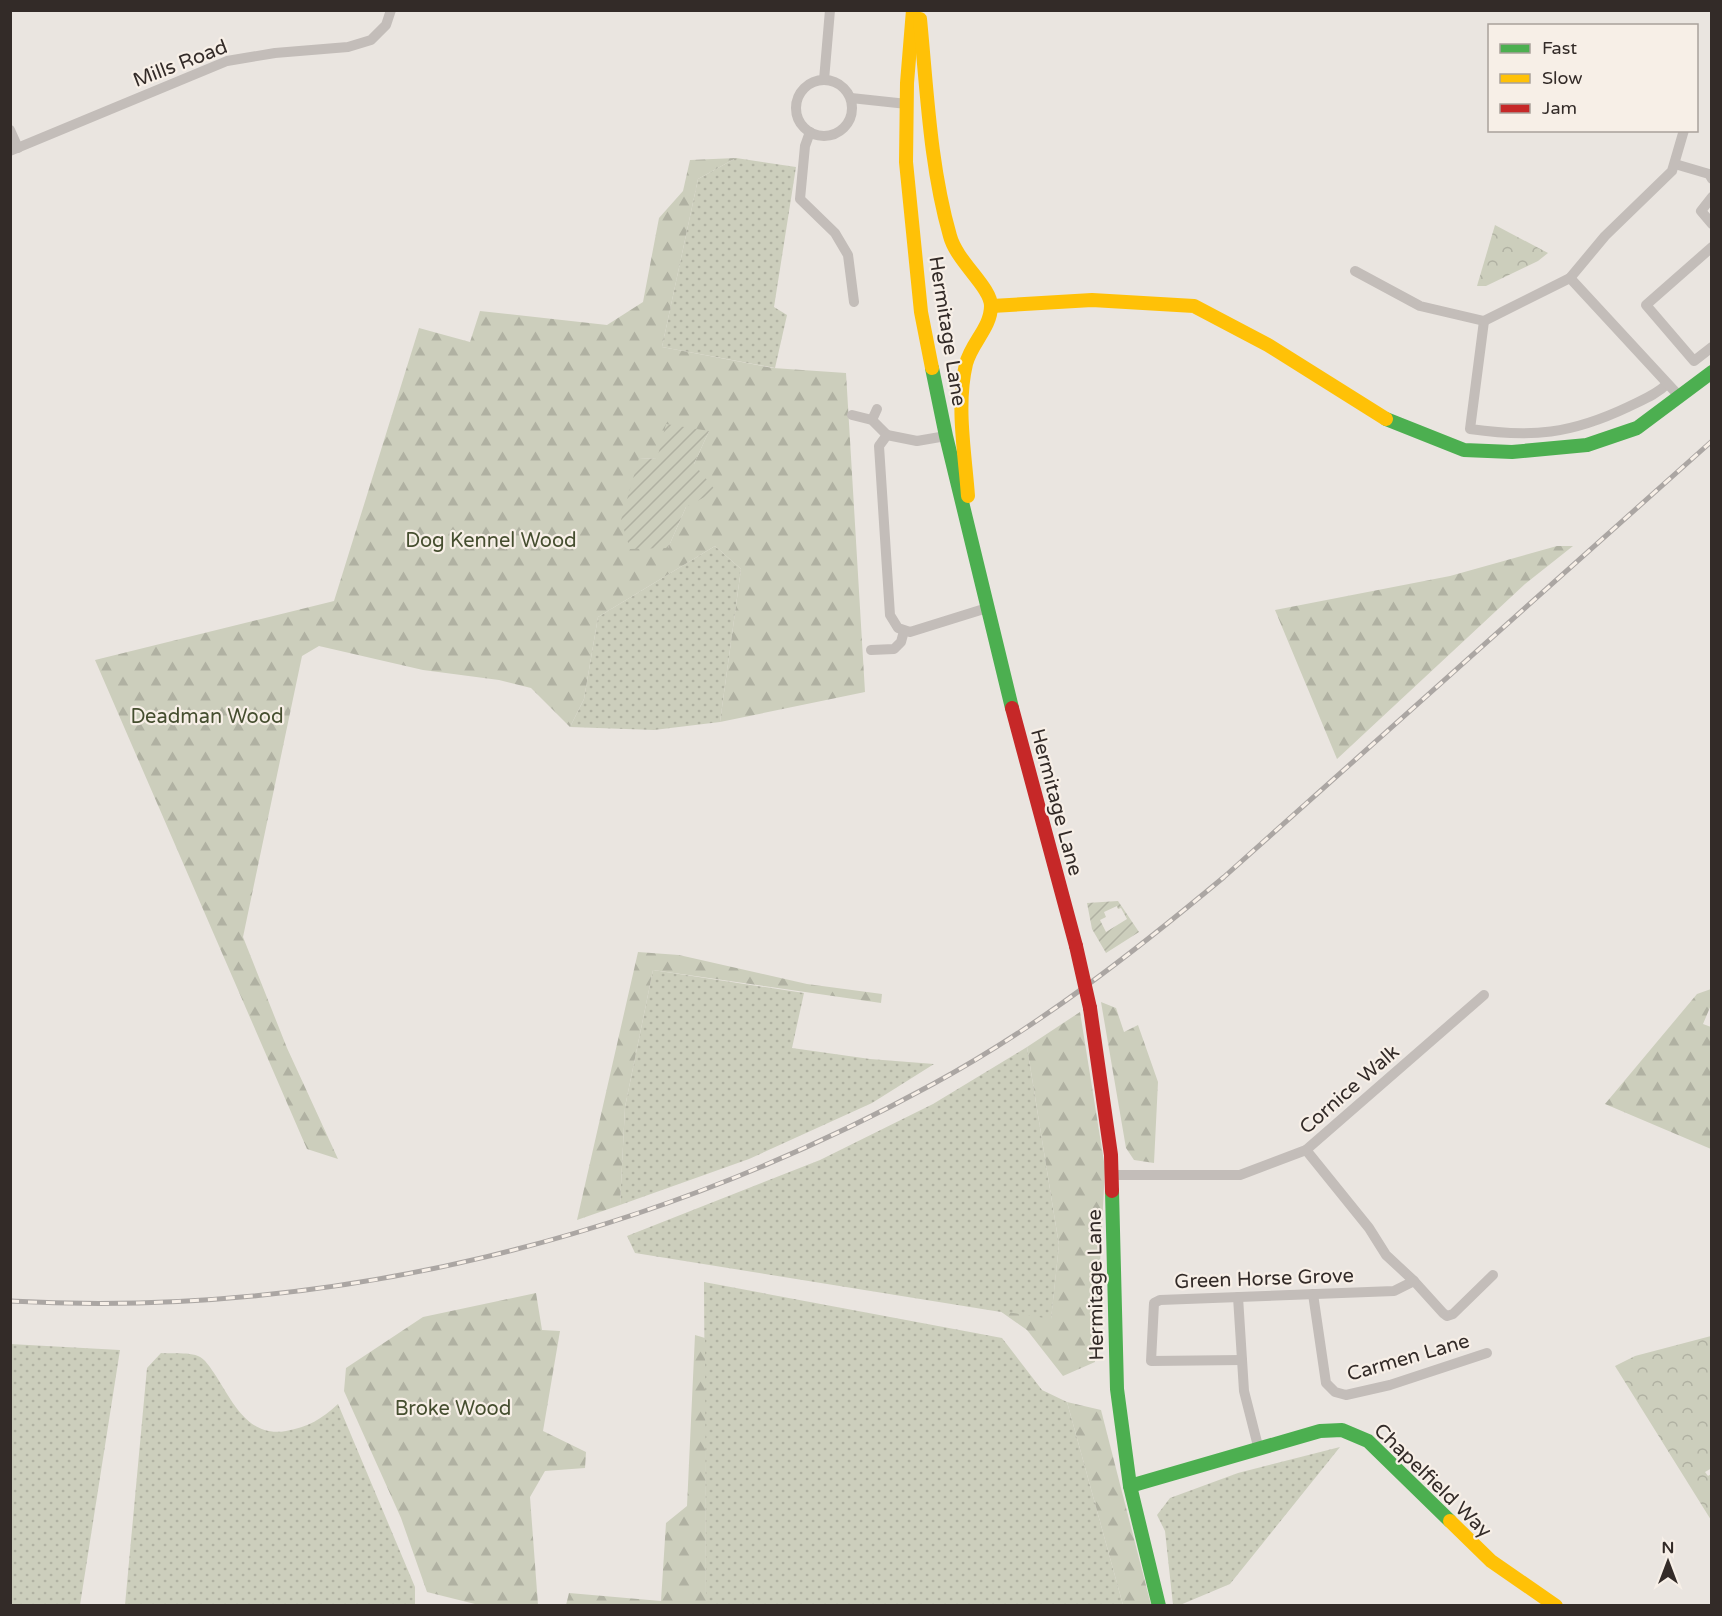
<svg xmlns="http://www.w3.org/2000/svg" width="1722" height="1616" font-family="'Varela Round',sans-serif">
<defs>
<pattern id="grass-dots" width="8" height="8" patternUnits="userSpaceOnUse" patternTransform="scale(1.5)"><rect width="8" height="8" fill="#cccebc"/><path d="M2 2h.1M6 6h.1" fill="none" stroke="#b0b1a2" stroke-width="1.8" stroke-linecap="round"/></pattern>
<pattern id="forest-firs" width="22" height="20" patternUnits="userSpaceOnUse" patternTransform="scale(1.5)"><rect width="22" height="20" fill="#cccebc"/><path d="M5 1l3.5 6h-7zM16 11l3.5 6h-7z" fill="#b0b1a2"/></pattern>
<pattern id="park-crowns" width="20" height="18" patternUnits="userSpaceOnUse" patternTransform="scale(1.5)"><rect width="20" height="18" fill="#cccebc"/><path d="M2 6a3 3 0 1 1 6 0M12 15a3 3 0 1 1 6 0" fill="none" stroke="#b0b1a2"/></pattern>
<pattern id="garden-furrows" width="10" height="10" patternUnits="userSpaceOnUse" patternTransform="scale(1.5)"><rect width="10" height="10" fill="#cccebc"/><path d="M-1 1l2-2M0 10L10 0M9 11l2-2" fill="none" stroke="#b0b1a2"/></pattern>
</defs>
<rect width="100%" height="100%" fill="#eae5e0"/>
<!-- grass -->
<g fill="url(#grass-dots)">
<polygon points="736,158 796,167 774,307 787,315 775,368 662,347 698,179"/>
<polygon points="715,546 741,569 720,722 654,730 570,727 584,699 598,617"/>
<polygon points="653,970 804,993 792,1048 870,1059 934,1064 872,1103 749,1159 620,1205 625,1107"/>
<polygon points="1027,1047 1059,1245 1051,1320 635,1253 627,1236 820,1160 933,1104"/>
<polygon points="704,1282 1002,1338 1042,1390 1067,1402 1123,1605 706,1605"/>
<polygon points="10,1344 120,1350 80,1605 11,1605"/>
<path d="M161,1353C172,1354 188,1352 198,1356C205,1359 210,1367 214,1373C232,1400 247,1438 286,1431C308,1427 322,1419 338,1404L415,1587V1605H125L147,1368Z"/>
<polygon points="1340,1447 1230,1584 1180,1605 1173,1605 1165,1531 1157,1515 1170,1498 1238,1473"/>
</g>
<!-- forest -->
<g fill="url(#forest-firs)" fill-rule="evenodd">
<path d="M736,158L698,179L662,347L773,368L846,373L865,692L720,722L741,569L715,546L598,617L584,699L570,727L531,688L499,680L423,670L319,646L302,656L243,937L287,1048L338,1159L307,1149L95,660L334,601L419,328L470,342L480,311L607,325L643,302L659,218L683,191L690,160ZM709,431L694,464L686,507L668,548L639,458L657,459Z"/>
<polygon points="1557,546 1573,546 1525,584 1337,759 1275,610 1450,576"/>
<polygon points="638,952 679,955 807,984 882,994 881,1003 653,970 625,1107 620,1205 577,1220"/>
<polygon points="1711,989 1711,1005 1703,1024 1711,1027 1711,1149 1605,1104 1697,994"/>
<polygon points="1101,1002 1116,1008 1124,1032 1138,1025 1158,1082 1154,1163 1134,1160 1126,1148"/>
<polygon points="1080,1012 1105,1168 1095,1362 1063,1376 1027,1330 1000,1311 1051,1319 1059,1245 1027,1047"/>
<polygon points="536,1293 542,1330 560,1331 543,1431 586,1452 585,1468 545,1471 530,1497 538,1605 479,1605 427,1592 401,1518 344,1391 346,1368 423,1317"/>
<polygon points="695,1335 705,1338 706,1605 566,1605 569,1593 661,1601 666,1523 687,1506"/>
<polygon points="1067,1402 1101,1410 1151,1605 1123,1605"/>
</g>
<!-- park -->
<g fill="url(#park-crowns)">
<polygon points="1495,225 1548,253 1538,261 1486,286 1477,286"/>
<polygon points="1711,1336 1712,1468 1705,1472 1708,1476 1711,1474 1711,1520 1615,1366 1635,1356"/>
</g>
<!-- garden -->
<g fill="url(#garden-furrows)" fill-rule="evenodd">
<polygon points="666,424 709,431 694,464 716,491 686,507 668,548 630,549 621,520 639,458 657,459"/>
<path d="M1118,901L1139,932L1106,953L1092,929L1087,903ZM1117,906L1118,909L1121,908L1127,919L1106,932L1100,920L1106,917L1104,912Z"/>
</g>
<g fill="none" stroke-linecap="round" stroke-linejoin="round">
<!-- street -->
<g stroke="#c3bdb9" stroke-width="10">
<circle cx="824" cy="108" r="28"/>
<polyline points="824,80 830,10"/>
<polyline points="851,98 907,104"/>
<polyline points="10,130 18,148"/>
<polyline points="810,132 805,146 800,199 835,233 848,255 854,302"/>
<polyline points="10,151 227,61 275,53 348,47 371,40 386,25 391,10"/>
<polyline points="1675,164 1709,174 1712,179"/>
<polyline points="1712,197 1701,211 1712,224"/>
<polyline points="1712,247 1646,305 1694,361 1712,347"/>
<path d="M1355,271L1420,306L1484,321L1470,429C1532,438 1571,434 1628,407C1642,400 1656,395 1667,384"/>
<polyline points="1570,278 1605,236 1672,171 1684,130"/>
<polyline points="1484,321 1570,278 1680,397"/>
<polyline points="852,415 872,420 887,435"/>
<polyline points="872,420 877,409"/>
<polyline points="946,436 917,441 887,435 879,446 890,615 898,628 910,632 987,608"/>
<polyline points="871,650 894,649 901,642 904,631"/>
<polyline points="1306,1150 1369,1228 1386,1255 1414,1281 1443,1313 1447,1316 1453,1314 1493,1275"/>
<polyline points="1111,1175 1240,1175 1306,1150 1484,995"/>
<polyline points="1313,1294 1326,1383 1335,1392 1346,1395 1390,1385 1487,1353"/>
<polyline points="1238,1297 1244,1391 1259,1450"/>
<polyline points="1242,1360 1151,1361 1154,1303 1160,1300 1394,1291 1414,1281"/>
</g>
<!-- fast -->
<g stroke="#4caf50" stroke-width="14">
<polyline points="932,368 946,436 1012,708"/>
<polyline points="1386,419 1464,450 1512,452 1587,445 1637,428 1712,372"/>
<polyline points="1112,1191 1117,1389 1130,1486 1159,1606"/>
<polyline points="1130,1486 1320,1431 1342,1430 1368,1441 1450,1521"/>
</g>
<!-- slow -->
<g stroke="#ffc107" stroke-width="14">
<polyline points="913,10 907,83 906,162 921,312 932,368"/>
<path d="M920,19C927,91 930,166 950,236C957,262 991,287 991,306C991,328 971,343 966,364C956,406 965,454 968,496"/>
<polyline points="992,306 1092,300 1194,306 1268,345 1386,419"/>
<polyline points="1450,1521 1491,1561 1556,1606"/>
</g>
<!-- jam -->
<g stroke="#c62828" stroke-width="14">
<polyline points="1012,708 1076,946"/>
<polyline points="1090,1008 1111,1155 1112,1191"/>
</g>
<!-- rail casing -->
<g stroke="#aba6a3" stroke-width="5">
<path id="rail" d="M10,1301C331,1319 653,1237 933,1084C1038,1027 1133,953 1224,877L1712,441"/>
</g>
<!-- rail -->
<use href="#rail" stroke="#f7efe7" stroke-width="3" stroke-dasharray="9" stroke-linecap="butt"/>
<!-- jam-bridge -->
<polyline stroke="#c62828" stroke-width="14" points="1076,946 1090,1008"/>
</g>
<g text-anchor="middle" stroke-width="4.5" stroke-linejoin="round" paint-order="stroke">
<!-- street labels -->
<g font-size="20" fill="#332b28" stroke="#f7efe7">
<text transform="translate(180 63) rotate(-21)" y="7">Mills Road</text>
<text transform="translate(948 331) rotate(81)" y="7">Hermitage Lane</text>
<text transform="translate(1057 802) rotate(75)" y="7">Hermitage Lane</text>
<text transform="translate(1349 1089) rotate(-41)" y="7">Cornice Walk</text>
<text transform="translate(1264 1278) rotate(-2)" y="7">Green Horse Grove</text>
<text transform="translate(1095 1285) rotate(-91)" y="7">Hermitage Lane</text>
<text transform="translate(1408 1357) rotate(-16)" y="7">Carmen Lane</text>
<text transform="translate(1433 1480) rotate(44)" y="7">Chapelfield Way</text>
</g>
<!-- park labels -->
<g font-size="20" fill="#454e2f" stroke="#f7efe7">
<text x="491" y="547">Dog Kennel Wood</text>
<text x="207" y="723">Deadman Wood</text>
<text x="453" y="1415">Broke Wood</text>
</g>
</g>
<!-- border -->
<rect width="1722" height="1616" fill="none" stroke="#332b28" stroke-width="24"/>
<!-- legend -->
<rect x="1488" y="24" width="210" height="108" fill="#f7efe7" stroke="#a9a19b" stroke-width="1.5"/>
<rect x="1500" y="44" width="30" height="9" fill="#4caf50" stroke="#a9a19b" stroke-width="1.5"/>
<text x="1542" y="54" font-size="18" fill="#332b28">Fast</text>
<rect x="1500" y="74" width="30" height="9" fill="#ffc107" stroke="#a9a19b" stroke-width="1.5"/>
<text x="1542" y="84" font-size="18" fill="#332b28">Slow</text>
<rect x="1500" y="104" width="30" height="9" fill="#c62828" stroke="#a9a19b" stroke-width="1.5"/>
<text x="1542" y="114" font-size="18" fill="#332b28">Jam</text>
<!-- north arrow -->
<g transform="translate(1668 1562)" stroke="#f7efe7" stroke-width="4.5" paint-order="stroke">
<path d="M0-4.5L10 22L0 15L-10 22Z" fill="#332b28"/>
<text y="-9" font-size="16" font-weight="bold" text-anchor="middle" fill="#332b28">N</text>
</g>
</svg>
